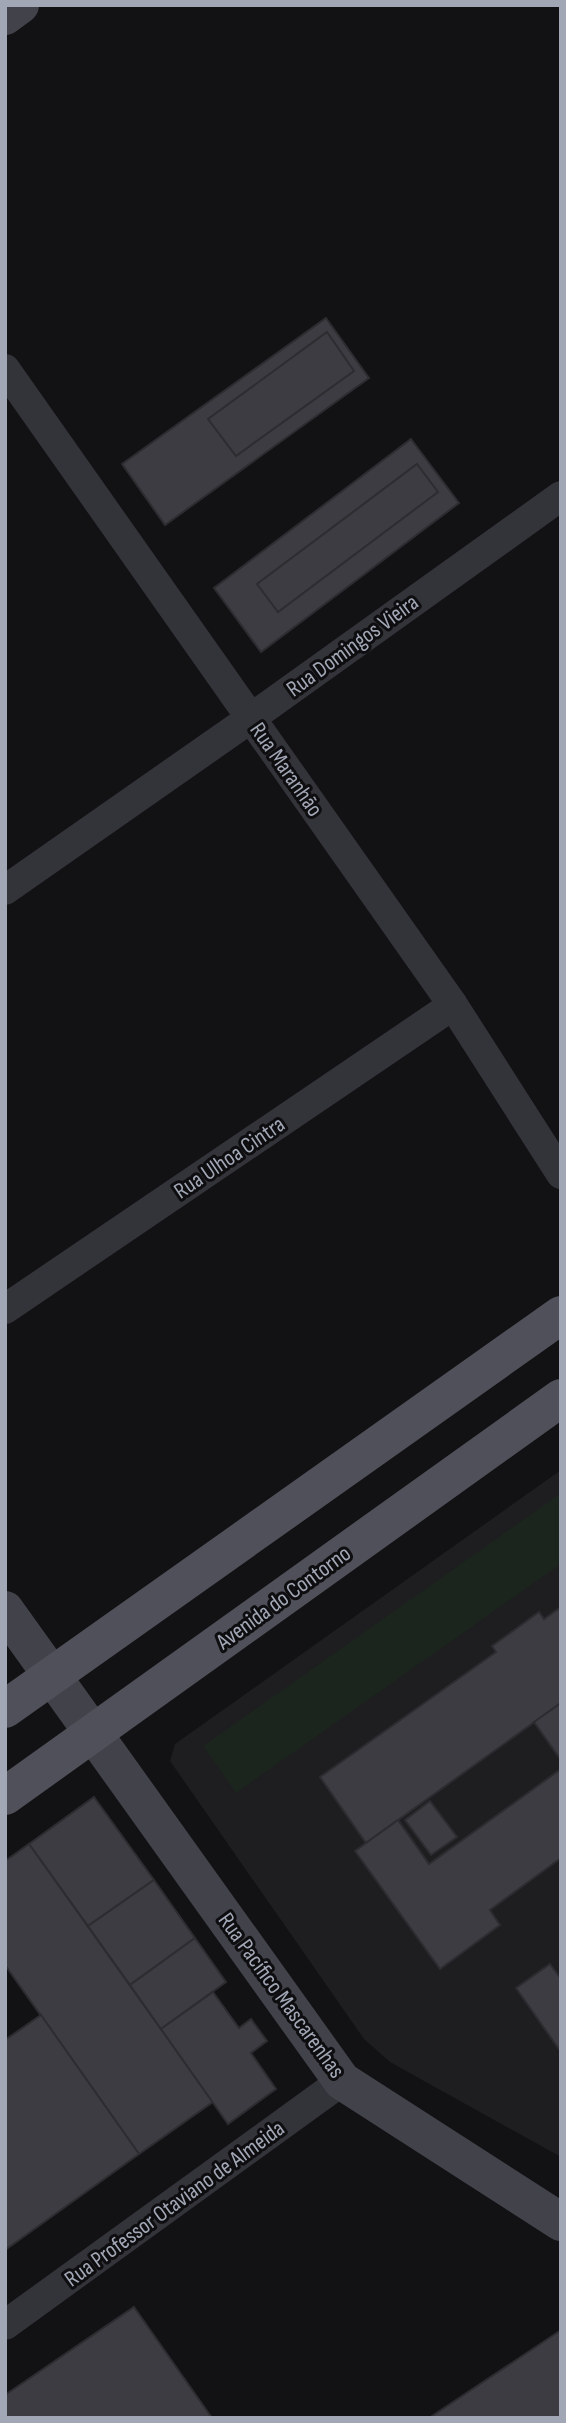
<svg xmlns="http://www.w3.org/2000/svg" width="566" height="2423" font-family="'Sofia Sans Condensed',sans-serif">
<rect width="100%" height="100%" fill="#121214"/>
<!-- built -->
<polygon fill="#1e1e21" points="561,1470 561,2157 390,2062 364,2039 170,1761 175,1744"/>
<!-- green -->
<polygon fill="#1c241e" points="561,1493 561,1564 236,1793 203,1746"/>
<!-- building -->
<g fill="#3c3c42" stroke="#2d2c30" stroke-width="2">
<polygon points="326,318 369,378 165,525 122,464"/>
<polygon points="327,332 354,371 236,456 208,419"/>
<polygon points="411,439 459,503 261,652 214,588"/>
<polygon points="417,464 438,492 278,612 257,584"/>
<polygon points="561,1607 561,1703 366,1843 320,1777 496,1652 492,1646 539,1612 544,1619"/>
<polygon points="561,1703 561,1760 534,1722"/>
<polygon points="561,1769 561,1858 490,1910 500,1925 440,1969 355,1851 398,1820 429,1864"/>
<polygon points="94,1797 154,1880 88,1926 29,1844"/>
<polygon points="430,1801 457,1837 431,1855 405,1820"/>
<polygon points="29,1844 213,2102 139,2154 5,1965 5,1861"/>
<polygon points="154,1880 195,1938 130,1985 88,1926"/>
<polygon points="195,1938 226,1982 161,2029 130,1985"/>
<polygon points="550,1964 561,1979 561,2052 516,1988"/>
<polygon points="213,1992 239,2028 251,2019 267,2041 251,2053 276,2089 228,2124 161,2029"/>
<polygon points="41,2015 139,2154 5,2250 5,2040"/>
<polygon points="134,2307 212,2418 5,2418 5,2395"/>
<polygon points="561,2330 561,2418 429,2418"/>
</g>
<g fill="none" stroke-linecap="round" stroke-linejoin="round">
<!-- street -->
<g stroke="#33333a" stroke-width="30">
<polyline points="5,369 453,1005 561,1174"/>
<polyline points="5,890 251,718 561,496"/>
<polyline points="5,1309 453,1005"/>
<polyline points="5,2325 342,2081"/>
</g>
<!-- secondary -->
<g stroke="#41424a" stroke-width="38">
<polyline points="5,16 20,5"/>
<polyline points="5,1610 342,2081 561,2222"/>
</g>
<!-- primary -->
<g stroke="#4f5059" stroke-width="38">
<polyline points="5,1709 561,1315"/>
<polyline points="5,1796 561,1398"/>
</g>
</g>
<g text-anchor="middle" stroke-width="6" stroke-linejoin="round" paint-order="stroke">
<!-- street labels -->
<g font-size="23" fill="#a2a7b6" stroke="#0e0d0f">
<text transform="translate(352 645) rotate(-36)" y="8">Rua Domingos Vieira</text>
<text transform="translate(287 769) rotate(55)" y="8">Rua Maranhão</text>
<text transform="translate(229 1157) rotate(-34)" y="8">Rua Ulhoa Cintra</text>
<text transform="translate(283 1597) rotate(-36)" y="8">Avenida do Contorno</text>
<text transform="translate(282 1995) rotate(54)" y="8">Rua Pacífico Mascarenhas</text>
<text transform="translate(174 2203) rotate(-36)" y="8">Rua Professor Otaviano de Almeida</text>
</g>
</g>
<!-- border -->
<rect width="566" height="2423" fill="none" stroke="#a2a7b6" stroke-width="14"/>
</svg>
